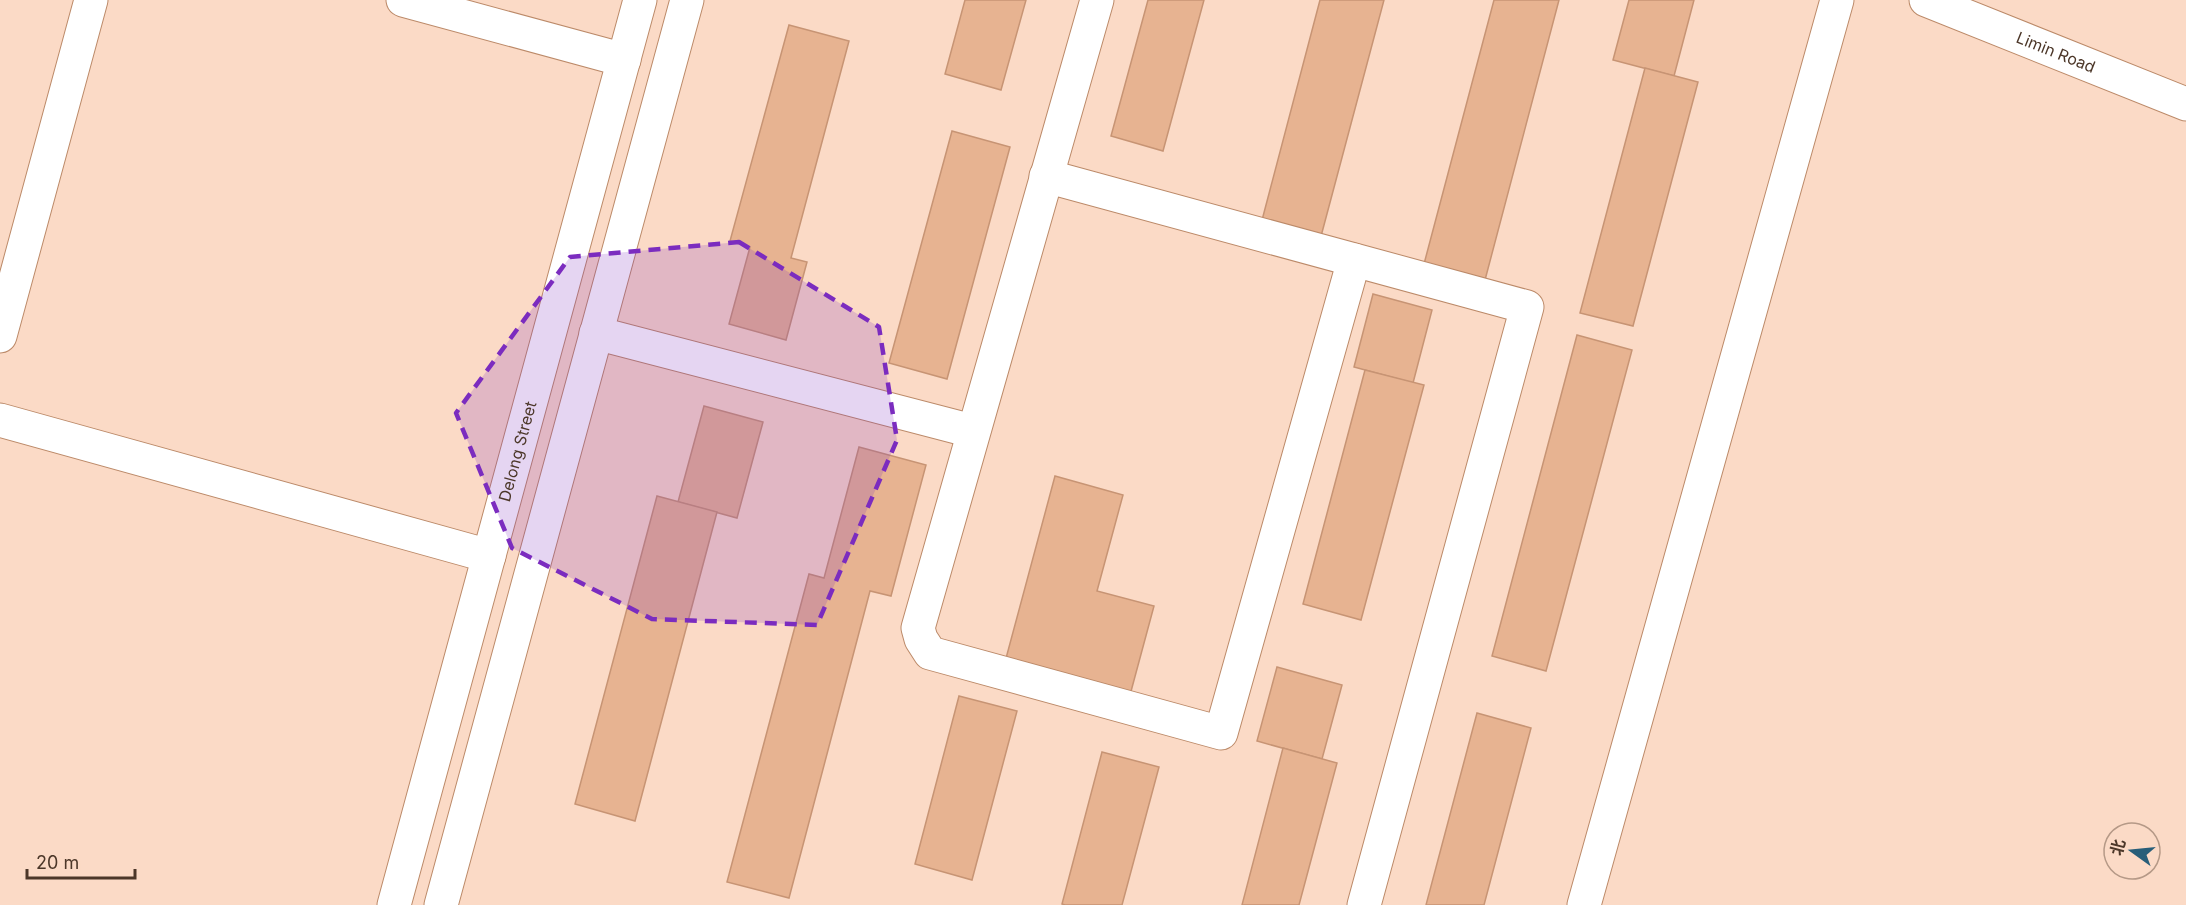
<svg xmlns="http://www.w3.org/2000/svg" width="2186" height="905" font-family="Inter,'Noto Sans SC',sans-serif">
<rect width="100%" height="100%" fill="#fbdac6"/>
<!-- building -->
<g fill="#e7b391" stroke="#c79474" stroke-width="1.5">
<polygon points="965,0 1026,0 1001,90 945,74"/>
<polygon points="1148,0 1204,0 1163,151 1111,136"/>
<polygon points="1320,0 1384,0 1320,240 1261,224"/>
<polygon points="1494,0 1559,0 1485,280 1424,264"/>
<polygon points="1629,0 1694,0 1674,76 1613,60"/>
<polygon points="789,25 849,41 791,258 807,262 786,340 729,324 750,247 730,241"/>
<polygon points="1645,68 1698,82 1633,326 1580,313"/>
<polygon points="952,131 1010,147 947,379 889,363"/>
<polygon points="1373,294 1432,310 1413,383 1354,367"/>
<polygon points="1577,335 1632,350 1546,671 1492,656"/>
<polygon points="1365,370 1424,385 1361,620 1303,604"/>
<polygon points="704,406 763,422 737,518 678,502"/>
<polygon points="859,447 926,465 891,596 870,591 789,898 727,882 809,574 824,578"/>
<polygon points="1055,476 1123,495 1097,591 1154,606 1130,695 1005,662"/>
<polygon points="657,496 717,512 635,821 575,804"/>
<polygon points="1277,667 1342,685 1322,759 1257,741"/>
<polygon points="959,696 1017,711 972,880 915,864"/>
<polygon points="1477,713 1531,728 1484,905 1426,905"/>
<polygon points="1283,748 1337,763 1299,905 1242,905"/>
<polygon points="1102,752 1159,767 1122,905 1065,905 1062,904"/>
</g>
<g fill="none" stroke-linecap="round" stroke-linejoin="round">
<!-- minor casing -->
<g stroke="#bc8a69" stroke-width="35">
<g id="minor">
<polyline points="403,0 624,60"/>
<polyline points="1097,0 918,628 921,639 930,653 1221,733 1354,260"/>
<path id="s1" d="M1926,0L2186,104"/>
<polyline points="1046,176 1527,307 1364,905"/>
<polyline points="596,333 972,431"/>
<polyline points="0,336 91,0"/>
<polyline points="0,420 489,556"/>
<polyline points="1584,905 1837,0"/>
</g>
</g>
<!-- major casing -->
<g stroke="#bc8a69" stroke-width="35">
<g id="major">
<path id="s2" d="M394,905L640,0"/>
<polyline points="441,905 687,0"/>
</g>
</g>
<!-- minor -->
<use href="#minor" stroke="#fff" stroke-width="33"/>
<!-- major -->
<use href="#major" stroke="#fff" stroke-width="33"/>
</g>
<!-- marked area -->
<path fill="#7b2cbf" fill-opacity="0.2" stroke="#7b2cbf" stroke-width="4.5" stroke-dasharray="12 8" stroke-linejoin="round" d="M739,242L879,327L897,440L817,625L652,619L512,548L456,413L570,257Z"/>
<g text-anchor="middle" stroke-width="4.5" stroke-linejoin="round" paint-order="stroke">
<!-- street labels -->
<g font-size="16" fill="#4c3729" stroke="#fbdac6">
<text dy="6" stroke="none"><textPath href="#s1" startOffset="140">Limin Road</textPath></text>
<text dy="6" stroke="none"><textPath href="#s2" startOffset="470">Delong Street</textPath></text>
</g>
</g>
<!-- north arrow -->
<g transform="translate(2132 851) rotate(285)"><circle r="28" fill="#fbdac6" stroke="#b59987" stroke-width="1.5"/>
<path d="M0-4.5L10 22L0 15L-10 22Z" fill="#285e79"/>
<text y="-9" font-size="16" font-weight="bold" text-anchor="middle" fill="#4c3729">北</text>
</g>
<!-- scale -->
<path d="M27 869v9h108v-9" fill="none" stroke="#4c3729" stroke-width="3"/>
<text x="36" y="869" font-size="18" fill="#4c3729" stroke="#fbdac6" stroke-width="4.5" paint-order="stroke">20 m</text>
</svg>
